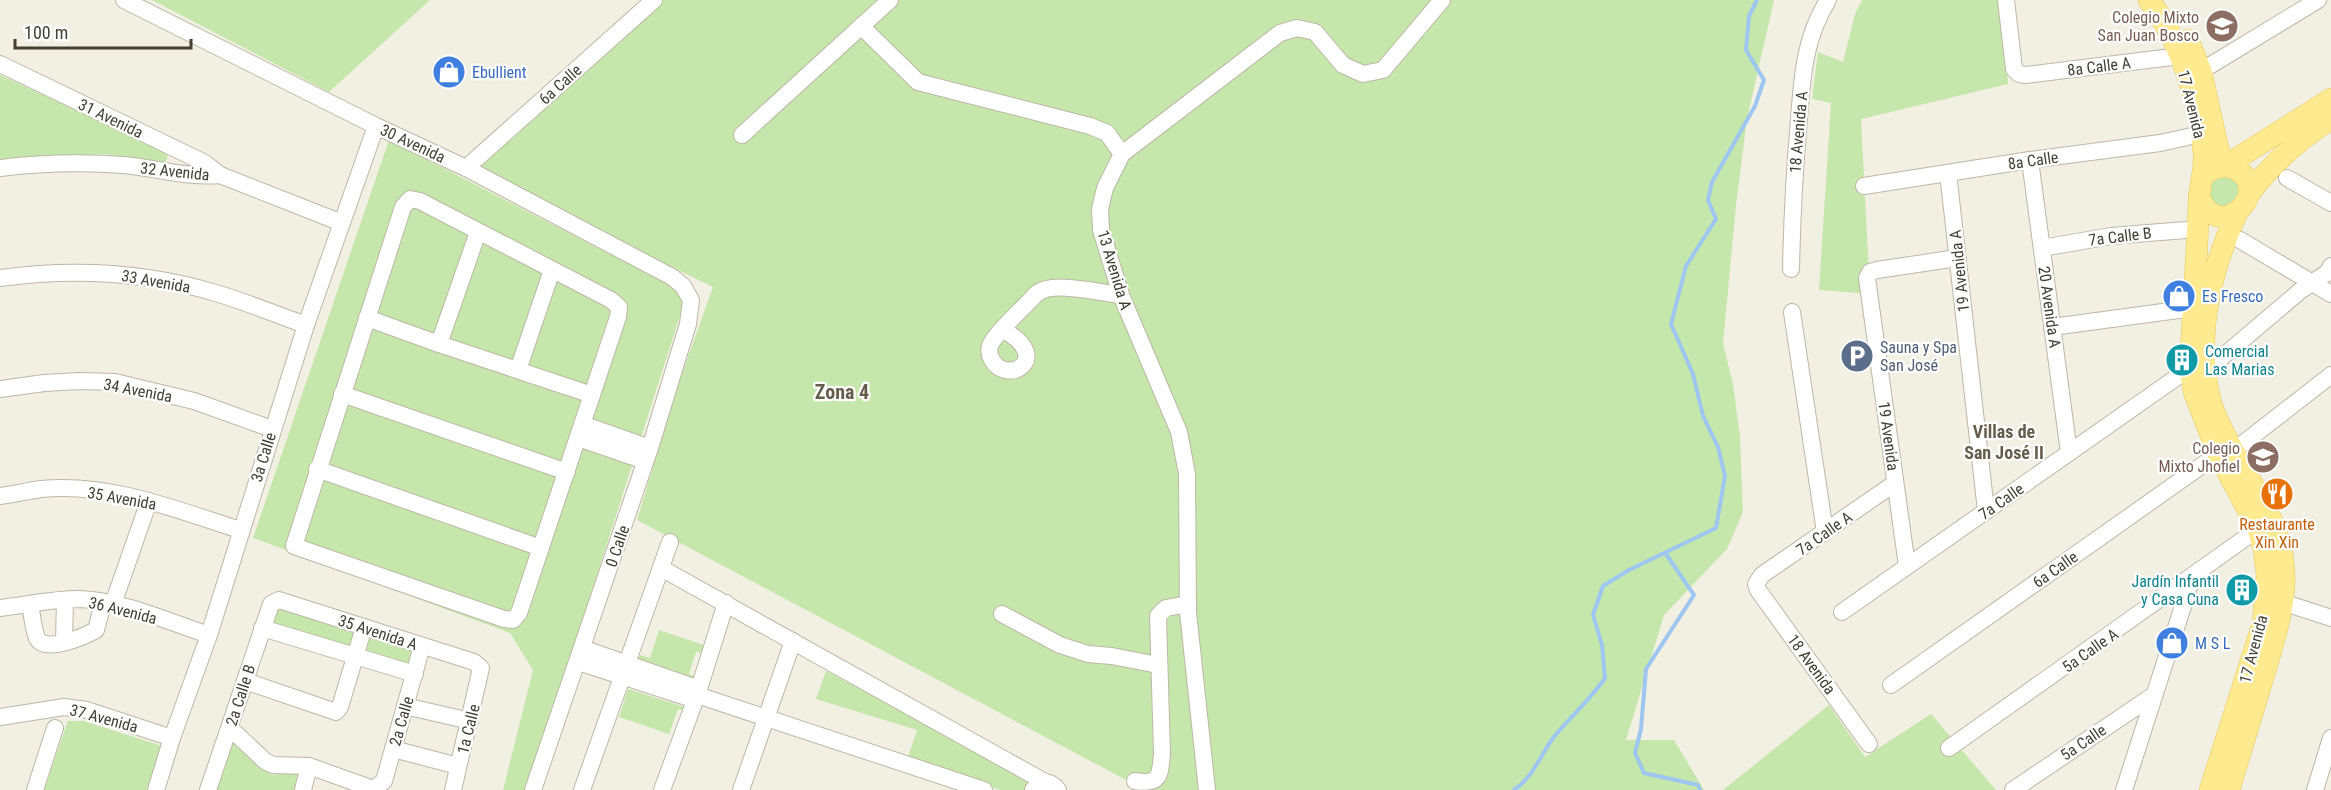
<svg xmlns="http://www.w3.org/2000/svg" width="2331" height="790" font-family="'Roboto Condensed',sans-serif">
<rect width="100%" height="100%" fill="#f2efe3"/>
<!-- green -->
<g fill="#c6e7ab">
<polygon points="152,0 430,0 329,92"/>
<polygon points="661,0 1774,0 1747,119 1736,205 1723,344 1733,384 1740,437 1743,512 1727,549 1664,615 1626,740 1674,740 1704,790 1145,790 637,520 679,382 713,287 468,167"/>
<polygon points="1862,0 2003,0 2008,84 1861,119 1870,294 1819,290 1831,103 1812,99 1818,52 1843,62 1855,14"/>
<polygon points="0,75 163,150 168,156 165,163 105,154 0,160"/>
<polygon points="389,140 687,294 528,790 503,790 533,670 510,633 253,538"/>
<path d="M2222,175L2237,181L2241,197L2223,209L2209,200C2209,186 2209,182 2222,175Z"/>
<polygon points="278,601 361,630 354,651 270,624"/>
<polygon points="659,630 710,647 707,655 696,652 689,674 700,678 698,684 638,662 640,655 650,658"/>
<polygon points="371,635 418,651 413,669 365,654"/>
<polygon points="826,671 1036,781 1029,790 1001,790 907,760 917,730 816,699"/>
<polygon points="628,689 688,708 687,711 678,709 669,734 619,717"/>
<polygon points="1829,705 1865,757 1931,714 1996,790 1723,790"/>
<polygon points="68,721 84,721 162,746 147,790 44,790"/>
<polygon points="232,740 271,775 303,770 297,790 215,790"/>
</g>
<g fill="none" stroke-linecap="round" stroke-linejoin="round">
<!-- stream -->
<g stroke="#9dc6f0" stroke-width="4">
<polyline points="1666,554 1694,595 1646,669 1641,729 1635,753 1644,773 1698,785 1700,790"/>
<path d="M1514,790C1533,777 1540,756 1553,738C1570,717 1590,700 1605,678L1602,645L1593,615L1603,586L1629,570L1716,528L1725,476L1718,447L1703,416L1693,374L1671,324L1686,266L1716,219L1708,200L1712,182L1755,106L1764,80L1746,50L1749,16L1757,0"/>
</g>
<!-- minor casing -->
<g stroke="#bdb7a6" stroke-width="18">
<g id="minor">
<polyline points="124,0 376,126 466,168 672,277 683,286 691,300 688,324 650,448 533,790"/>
<polyline points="2006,0 2014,69 2019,74 2026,75 2180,56"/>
<polyline points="861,26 918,82 1090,126 1107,133 1122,154"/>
<polyline points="0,64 205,163 220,175"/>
<polyline points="2201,71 2318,0"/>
<polyline points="742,135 890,0"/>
<polyline points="2030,160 2069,453"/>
<path d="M0,168C41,163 83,162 124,165C156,168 188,178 220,175L342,223"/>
<polyline points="466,168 654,0"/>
<polyline points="1948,173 1986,511"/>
<polyline points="2287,178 2331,203"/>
<polyline points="1864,186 2030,160 2160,143 2201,134"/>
<polygon points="410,199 420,201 611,300 619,307 618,317 519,613 513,620 504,619 294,546 403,207"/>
<polyline points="2240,240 2331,294"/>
<polyline points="2042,248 2111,236 2198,229"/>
<path d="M1791,269C1792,223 1794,178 1798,132C1802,84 1802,42 1828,0"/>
<path d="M0,278C74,268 148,272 219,294C249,303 277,315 306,325"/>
<polyline points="1792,312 1825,532"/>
<polyline points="367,318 439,344 592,395"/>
<polyline points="2052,327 2193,308"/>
<path d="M1003,330C1054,357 1008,387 992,360C989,355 988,348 992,342C1001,327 1024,308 1036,294C1052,280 1100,293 1121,295"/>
<polyline points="439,344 478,232"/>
<polyline points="2221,358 2300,291 2328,272 2331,266"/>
<polyline points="518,370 552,270"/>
<polyline points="0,389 44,383 80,381 115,382 194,401 272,429"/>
<polyline points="342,394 567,472"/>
<polyline points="582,424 650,448"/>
<polyline points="578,438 645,461"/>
<polyline points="2233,449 2245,442 2331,375"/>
<polyline points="317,469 541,548"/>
<path d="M0,496C14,494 28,491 41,489C109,482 177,510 240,530"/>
<polyline points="1907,566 1867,278 1870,272 1877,270 1957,258"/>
<polyline points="661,568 1045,782"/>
<polyline points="2282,602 2331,618"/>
<path d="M30,604C32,614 33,628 37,638C45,654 85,636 96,630L103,603"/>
<polyline points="113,604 149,501"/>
<path d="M0,608C26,605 52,599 79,599C121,600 169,622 209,635"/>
<polyline points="1842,612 2190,368"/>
<polyline points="1002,614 1060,645 1088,654 1112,656 1158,665"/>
<polyline points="262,628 415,674"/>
<polyline points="64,642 65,600"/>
<polyline points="582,648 691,686 697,695"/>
<polyline points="578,662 686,697 697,695 984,790"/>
<polyline points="245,681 336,712 340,707 364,627"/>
<polyline points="1891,685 2218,454"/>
<polyline points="405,706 470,721"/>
<polyline points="0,717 64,707 87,710 172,738"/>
<polyline points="230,728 265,761 273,765 309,766 376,790"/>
<polyline points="1869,744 1758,590 1756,584 1762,575 1895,483"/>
<polyline points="1949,748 2258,529"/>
<polyline points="393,749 458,766"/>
<path d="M1135,781C1160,785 1160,776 1162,754L1158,616L1166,608L1188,604"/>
<polyline points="35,790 55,728"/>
<polyline points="156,790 172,738 209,635 306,325 376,126"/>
<polyline points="208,790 271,604 279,600 474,662 481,668 453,790"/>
<polyline points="303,790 309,766"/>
<polyline points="372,790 384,781 422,646"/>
<polyline points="582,790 670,542"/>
<polyline points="662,790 697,695 726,603"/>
<polyline points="741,790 793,641"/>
<path d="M1033,790C1040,780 1051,780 1058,790"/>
<polyline points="1207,790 1188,612 1187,474 1179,432 1121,295 1101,230 1100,209 1105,188 1122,154 1280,33 1297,28 1315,32 1343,65 1363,74 1383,70 1442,0"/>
<polyline points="2013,790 2154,695"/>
<polyline points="2124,790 2192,578"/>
<polyline points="2315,790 2331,738"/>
</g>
</g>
<!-- major casing -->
<g stroke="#e4c95f" stroke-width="22">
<g id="major">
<path d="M2149,0C2180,40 2200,103 2204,154C2205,169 2200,184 2199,199C2197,255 2193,312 2190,368L2194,392L2218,454L2258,529L2264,549L2267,575L2263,623L2210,790"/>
<polyline points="2188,40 2201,71 2222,166"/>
<polyline points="2225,166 2331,99"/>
<path d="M2249,194C2272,163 2299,139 2331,119"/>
<path d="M2199,196C2217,246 2274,192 2237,170C2228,165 2218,166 2210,171"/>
<path d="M2229,790C2240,754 2251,717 2262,681C2273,644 2289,599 2283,560C2279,524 2257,493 2239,461C2229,443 2217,423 2211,403C2194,339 2210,272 2237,213"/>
</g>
</g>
<!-- minor -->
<use href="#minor" stroke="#fff" stroke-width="16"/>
<!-- major -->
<use href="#major" stroke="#ffea8f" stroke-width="21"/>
</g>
<!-- icons -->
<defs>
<g id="school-disc" transform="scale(1.725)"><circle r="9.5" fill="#8d6e63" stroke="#fff"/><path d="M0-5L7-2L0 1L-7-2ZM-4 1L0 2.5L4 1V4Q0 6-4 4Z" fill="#fff"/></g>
<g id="shop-disc" transform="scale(1.725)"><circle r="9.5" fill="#3f7fe0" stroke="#fff"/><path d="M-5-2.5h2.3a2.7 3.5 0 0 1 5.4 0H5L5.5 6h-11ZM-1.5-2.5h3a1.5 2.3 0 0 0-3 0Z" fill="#fff"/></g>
<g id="parking-disc" transform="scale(1.725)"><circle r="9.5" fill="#5c6f8a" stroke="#fff"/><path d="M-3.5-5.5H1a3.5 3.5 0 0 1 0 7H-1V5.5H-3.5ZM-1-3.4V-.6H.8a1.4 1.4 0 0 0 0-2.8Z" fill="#fff"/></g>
<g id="building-disc" transform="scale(1.725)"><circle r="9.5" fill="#0f9aa8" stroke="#fff"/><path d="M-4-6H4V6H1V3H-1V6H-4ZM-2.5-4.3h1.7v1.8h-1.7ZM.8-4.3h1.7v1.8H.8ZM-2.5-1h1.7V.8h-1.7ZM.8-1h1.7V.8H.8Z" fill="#fff"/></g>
<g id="restaurant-disc" transform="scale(1.725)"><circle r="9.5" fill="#e8710a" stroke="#fff"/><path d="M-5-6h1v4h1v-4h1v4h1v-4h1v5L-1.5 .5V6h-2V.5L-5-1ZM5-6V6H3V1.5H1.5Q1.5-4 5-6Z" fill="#fff"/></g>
</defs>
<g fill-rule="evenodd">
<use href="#school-disc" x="2222" y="26"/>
<use href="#shop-disc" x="449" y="72"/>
<use href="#shop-disc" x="2179" y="296"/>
<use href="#parking-disc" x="1857" y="356"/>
<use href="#building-disc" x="2182" y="360"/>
<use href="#school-disc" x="2263" y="457"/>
<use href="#restaurant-disc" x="2277" y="494"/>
<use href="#building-disc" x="2242" y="590"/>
<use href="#shop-disc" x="2172" y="643"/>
</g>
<g text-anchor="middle" stroke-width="4.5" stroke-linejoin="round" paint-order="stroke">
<!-- education labels -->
<g font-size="16" fill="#785e54" stroke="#fff" text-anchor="end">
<text x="2199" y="23">Colegio Mixto<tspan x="2199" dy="18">San Juan Bosco</tspan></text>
<text x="2240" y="454">Colegio<tspan x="2240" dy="18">Mixto Jhofiel</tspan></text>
</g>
<!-- street labels -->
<g font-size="16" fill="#433f33" stroke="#fff">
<text transform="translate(2099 66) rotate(-7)" y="6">8a Calle A</text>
<text transform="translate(560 84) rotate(-42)" y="6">6a Calle</text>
<text transform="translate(2192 104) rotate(76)" y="6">17 Avenida</text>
<text transform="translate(111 118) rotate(26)" y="6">31 Avenida</text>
<text transform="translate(1798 132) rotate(-85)" y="6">18 Avenida A</text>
<text transform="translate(413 143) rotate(25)" y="6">30 Avenida</text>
<text transform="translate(2033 160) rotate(-8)" y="6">8a Calle</text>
<text transform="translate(175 171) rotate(6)" y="6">32 Avenida</text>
<text transform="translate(2120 236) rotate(-7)" y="6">7a Calle B</text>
<text transform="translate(1115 270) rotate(73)" y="6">13 Avenida A</text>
<text transform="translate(1959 271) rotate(-96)" y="6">19 Avenida A</text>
<text transform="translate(156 281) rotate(10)" y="6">33 Avenida</text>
<text transform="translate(2050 307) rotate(82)" y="6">20 Avenida A</text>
<text transform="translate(138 390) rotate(11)" y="6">34 Avenida</text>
<text transform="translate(1889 436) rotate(82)" y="6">19 Avenida</text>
<text transform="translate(263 457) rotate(-73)" y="6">3a Calle</text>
<text transform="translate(122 498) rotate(10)" y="6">35 Avenida</text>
<text transform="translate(2001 501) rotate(-35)" y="6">7a Calle</text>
<text transform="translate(1824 533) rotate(-35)" y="6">7a Calle A</text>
<text transform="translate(617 546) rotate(-71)" y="6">0 Calle</text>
<text transform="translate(2055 569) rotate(-35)" y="6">6a Calle</text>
<text transform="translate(123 610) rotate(14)" y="6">36 Avenida</text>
<text transform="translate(378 632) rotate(18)" y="6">35 Avenida A</text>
<text transform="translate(2253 649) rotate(-75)" y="6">17 Avenida</text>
<text transform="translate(2090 650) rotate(-35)" y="6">5a Calle A</text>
<text transform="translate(1812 664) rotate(54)" y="6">18 Avenida</text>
<text transform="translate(240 695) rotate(-72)" y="6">2a Calle B</text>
<text transform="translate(104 718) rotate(15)" y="6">37 Avenida</text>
<text transform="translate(401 721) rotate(-74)" y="6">2a Calle</text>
<text transform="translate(468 729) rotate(-76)" y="6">1a Calle</text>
<text transform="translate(2083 742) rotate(-34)" y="6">5a Calle</text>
</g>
<!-- shop labels -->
<g font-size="16" fill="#366cbe" stroke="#fff" text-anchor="start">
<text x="472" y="78">Ebullient</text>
<text x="2202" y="302">Es Fresco</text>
<text x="2195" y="649">M S L</text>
</g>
<!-- service labels -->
<g font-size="16" fill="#4e5e75" stroke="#fff" text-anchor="start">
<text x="1880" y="353">Sauna y Spa<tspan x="1880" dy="18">San José</tspan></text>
</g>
<!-- culture labels -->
<g font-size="16" fill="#0d838f" stroke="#fff" text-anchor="start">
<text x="2205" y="357">Comercial<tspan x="2205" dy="18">Las Marias</tspan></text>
<text x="2219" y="587" text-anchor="end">Jardín Infantil<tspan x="2219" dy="18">y Casa Cuna</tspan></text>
</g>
<!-- food labels -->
<g font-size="16" fill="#c56008" stroke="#fff">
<text x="2277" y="530">Restaurante<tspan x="2277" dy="18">Xin Xin</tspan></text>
</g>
<!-- neighbourhood labels -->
<g font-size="18" font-weight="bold" fill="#665e4a" stroke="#fff">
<text x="2004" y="438">Villas de<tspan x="2004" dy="21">San José II</tspan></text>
</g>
<!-- quarter labels -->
<g font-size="20" font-weight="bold" fill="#665e4a" stroke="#fff">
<text x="842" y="399">Zona 4</text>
</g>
</g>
<!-- scale -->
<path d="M15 39v9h176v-9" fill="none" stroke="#433f33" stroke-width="3"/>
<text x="24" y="39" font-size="18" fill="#433f33" stroke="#ffffff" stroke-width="4.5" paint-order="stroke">100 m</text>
</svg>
